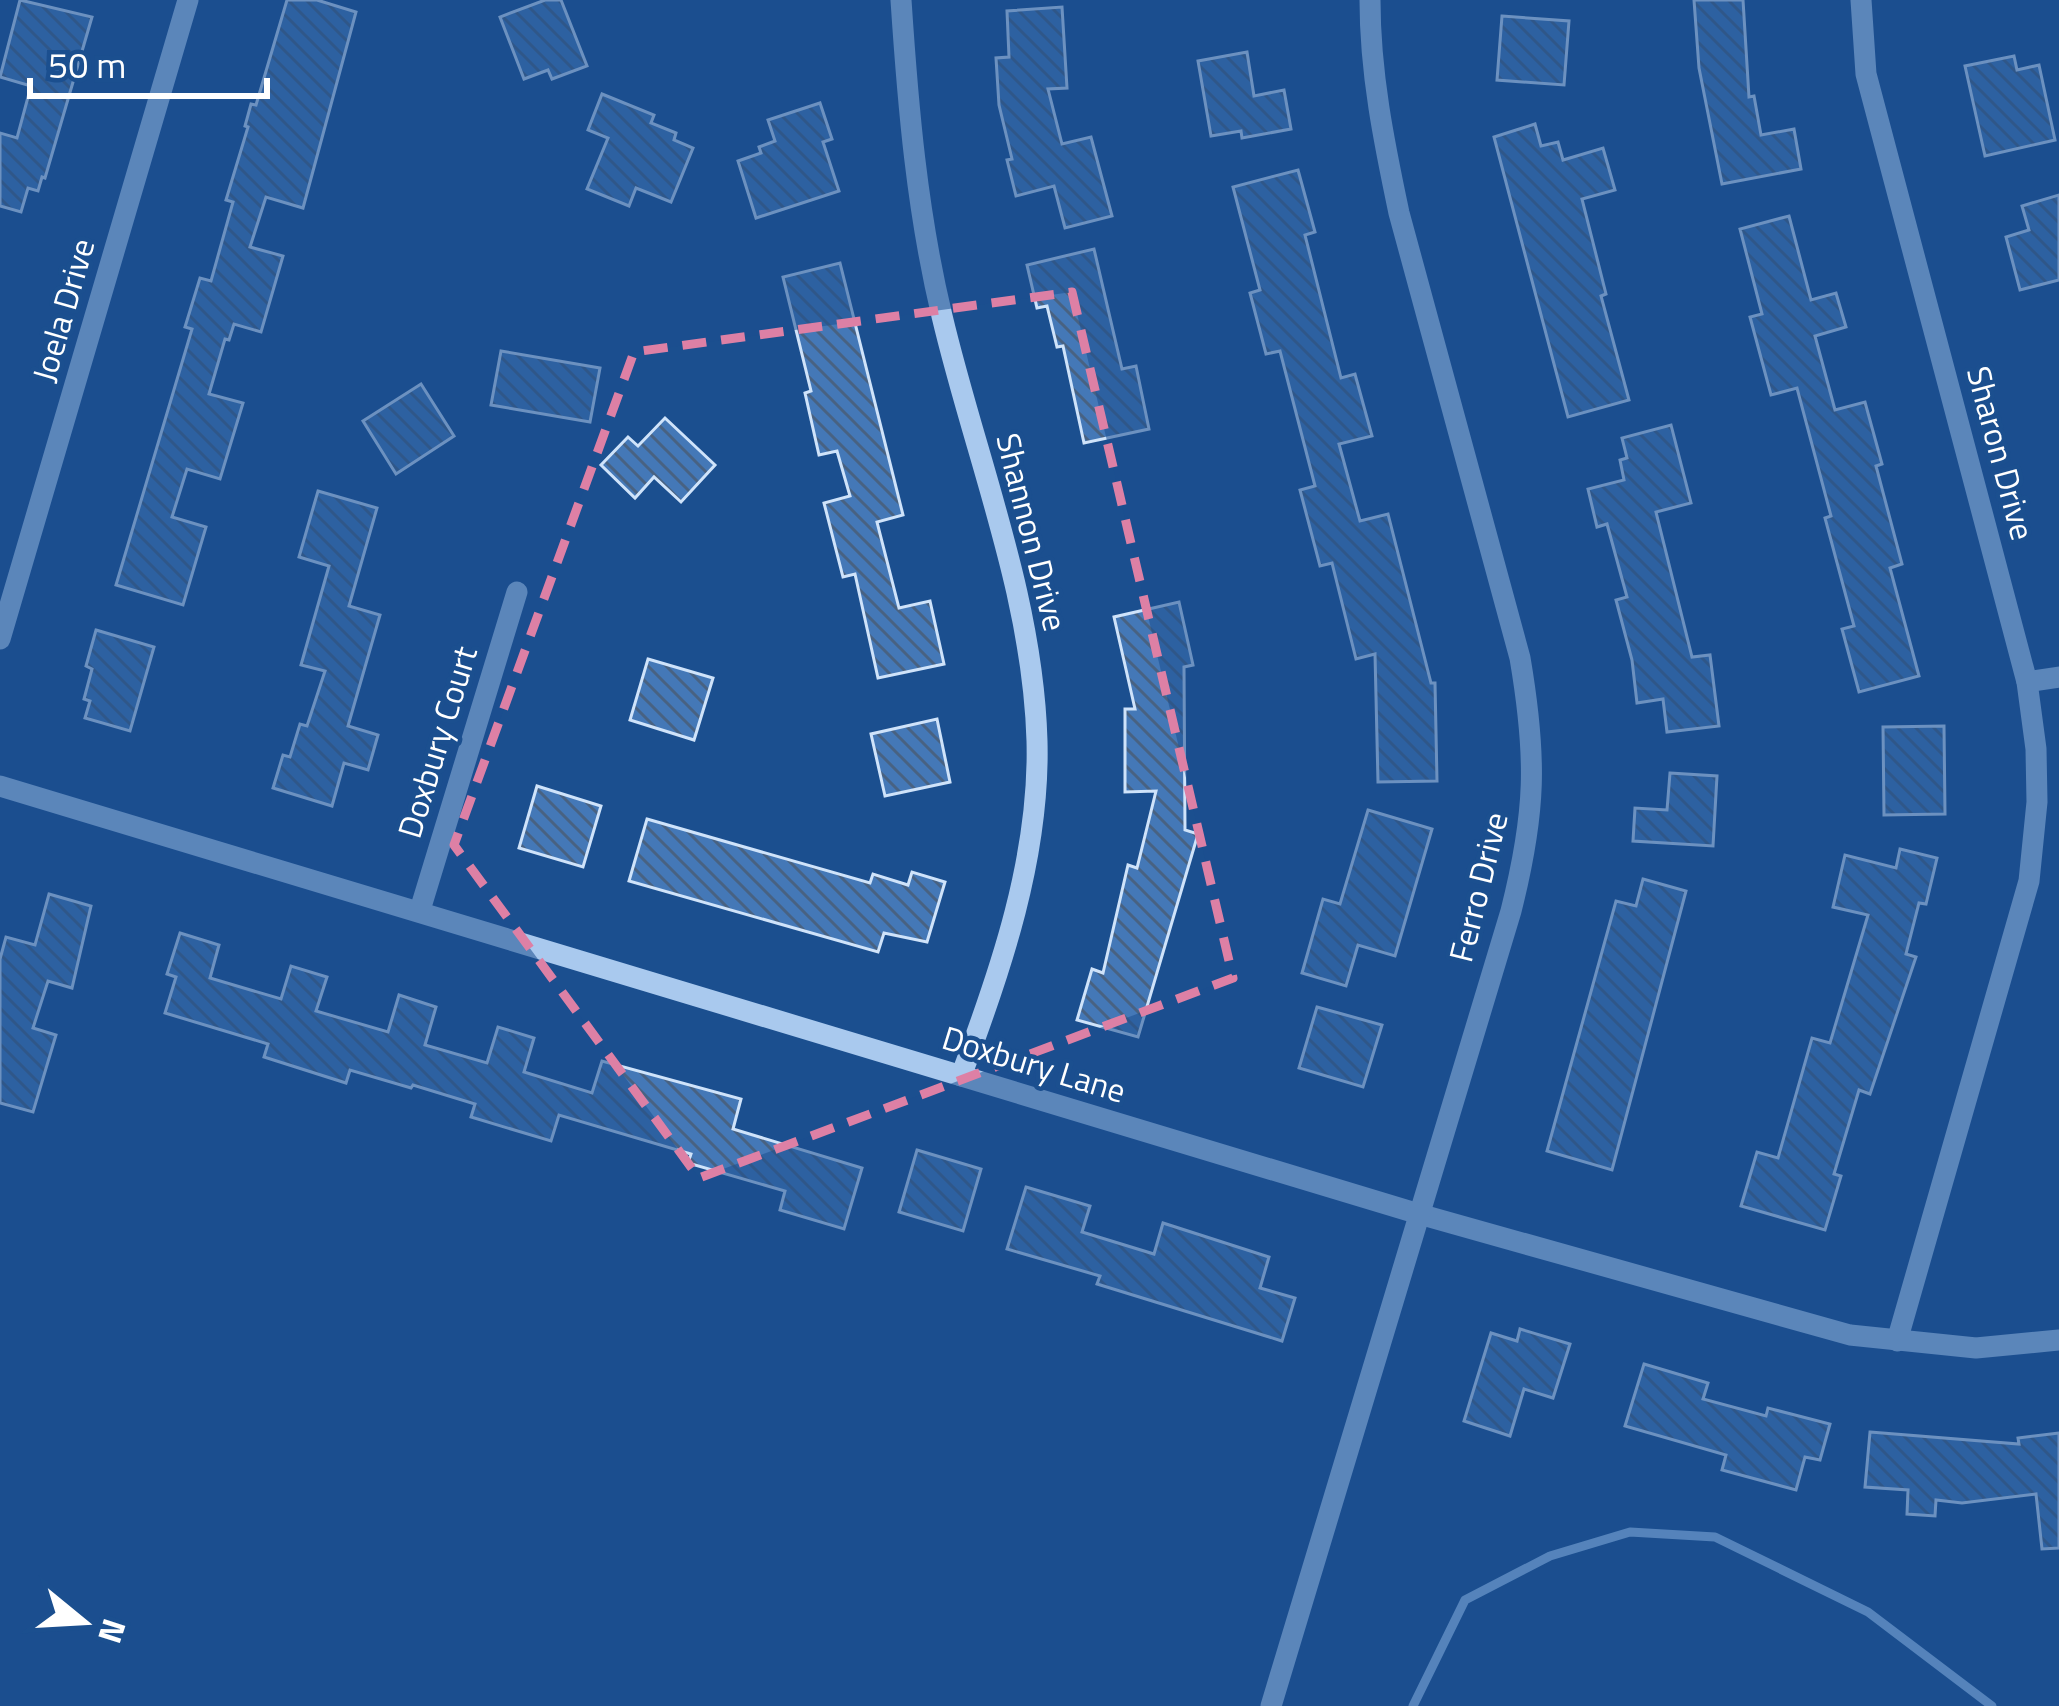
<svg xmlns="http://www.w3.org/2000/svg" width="2059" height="1706" font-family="'Titillium Web',sans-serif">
<defs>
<pattern id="building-back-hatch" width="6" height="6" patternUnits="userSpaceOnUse" patternTransform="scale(3)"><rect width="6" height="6" fill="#4478b7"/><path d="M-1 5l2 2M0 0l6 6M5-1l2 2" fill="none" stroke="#486282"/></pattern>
</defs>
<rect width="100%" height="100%" fill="#1b4f8f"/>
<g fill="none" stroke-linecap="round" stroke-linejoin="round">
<!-- stream -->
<polyline stroke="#9cc4f0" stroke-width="9" points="1413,1706 1465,1600 1550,1556 1630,1532 1715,1537 1868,1612 1992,1706"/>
</g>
<!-- building -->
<g fill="url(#building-back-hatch)" stroke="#cfe3fa" stroke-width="3">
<polygon points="20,0 92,17 45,178 42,177 38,191 28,188 21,212 0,206 0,133 17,138 31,86 0,77"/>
<polygon points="287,0 317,0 356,12 303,208 266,197 250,247 283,256 261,332 234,324 229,340 225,339 209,394 243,403 220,479 187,469 172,517 206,527 183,605 116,585 192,329 185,327 200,278 211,281 233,202 226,200 248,127 245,126 251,104 256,105"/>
<polygon points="545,0 561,0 587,66 552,79 548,70 524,79 500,17"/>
<polygon points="1694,0 1743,0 1749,97 1754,96 1761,135 1794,129 1801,169 1722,184 1699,68"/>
<polygon points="1062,7 1067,88 1048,89 1062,144 1091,137 1112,216 1065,228 1054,186 1016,196 1007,160 1012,159 999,105 996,58 1009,57 1007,11"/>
<polygon points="1502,16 1569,21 1564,85 1497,80"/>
<polygon points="1247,52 1254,96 1284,90 1291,129 1242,138 1241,131 1211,136 1198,61"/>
<polygon points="2014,56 2017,70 2039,65 2055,140 1985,156 1965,66"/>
<polygon points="602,94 654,115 651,123 676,133 674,140 693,148 671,202 636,188 629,206 587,189 608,138 588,130"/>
<polygon points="820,103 832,139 823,142 839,191 756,218 738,161 761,153 759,147 775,141 768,120"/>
<polygon points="1535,124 1541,146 1558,142 1563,160 1603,148 1615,190 1582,199 1606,294 1601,296 1629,400 1568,417 1494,137"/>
<polygon points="1298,170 1315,232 1305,235 1341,378 1355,374 1372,436 1339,444 1360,521 1388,514 1431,683 1435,683 1437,781 1378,782 1375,654 1356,659 1332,563 1320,566 1300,490 1315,486 1280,351 1266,354 1250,293 1260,290 1233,187"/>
<polygon points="2059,195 2059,280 2020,290 2006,237 2029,230 2022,206"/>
<polygon points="1789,216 1811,300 1836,293 1846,327 1815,336 1835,410 1865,402 1882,464 1876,466 1902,564 1890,568 1919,676 1859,692 1842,629 1854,626 1825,518 1831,516 1797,388 1771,395 1750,317 1762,314 1740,229"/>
<polygon points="1094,249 1122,369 1136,366 1149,429 1084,443 1063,346 1057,347 1047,306 1037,308 1027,265"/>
<polygon points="840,263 903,515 877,522 899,608 930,601 944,664 878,678 855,574 843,577 824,503 850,496 837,451 819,455 805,393 811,391 783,277"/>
<polygon points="501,351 600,368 590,422 491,405"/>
<polygon points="421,384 454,436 396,474 363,421"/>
<polygon points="665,418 715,465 681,502 654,477 635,498 601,465 628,437 638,446"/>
<polygon points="1671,425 1691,503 1656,512 1692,657 1710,655 1719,726 1667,732 1663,699 1637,703 1632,660 1616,600 1627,597 1607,524 1597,527 1588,489 1624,480 1620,460 1627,458 1622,438"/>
<polygon points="318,491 377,508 349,606 380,615 348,726 378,735 368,770 344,763 332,806 273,788 283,755 290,757 300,724 307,726 325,671 301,665 329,566 299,557"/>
<polygon points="1179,602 1193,665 1184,667 1185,830 1198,834 1138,1037 1077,1020 1092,969 1103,973 1128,865 1137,868 1156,791 1125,792 1125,709 1135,709 1114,617"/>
<polygon points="96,630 154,647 130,731 85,718 90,701 84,699 92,669 86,666"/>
<polygon points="648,659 713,678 694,740 630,720"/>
<polygon points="937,719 950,782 885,796 871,734"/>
<polygon points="1944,726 1945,814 1884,815 1883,727"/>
<polygon points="1670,773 1717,776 1713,846 1633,841 1635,808 1667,810"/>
<polygon points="537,786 601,806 583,867 519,848"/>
<polygon points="1368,810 1432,829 1395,956 1358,945 1346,986 1302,973 1323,899 1340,904"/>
<polygon points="647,819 870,883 873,874 908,885 912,872 945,882 927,942 884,933 878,952 629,881"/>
<polygon points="1900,849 1937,858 1926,904 1919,903 1906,954 1916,957 1870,1094 1859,1090 1834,1174 1841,1176 1825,1230 1741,1206 1757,1152 1778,1158 1812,1038 1830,1043 1868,915 1833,907 1845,855 1896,868"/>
<polygon points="1643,879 1686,891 1612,1170 1547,1151 1616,901 1636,906"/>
<polygon points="49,894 91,906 72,988 48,981 33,1028 56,1035 33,1112 0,1103 0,959 6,937 35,945"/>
<polygon points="180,933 219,945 210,978 281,999 291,966 327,977 316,1011 388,1032 399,995 436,1007 425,1045 487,1063 498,1027 534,1038 524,1072 592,1093 602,1061 741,1099 733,1129 862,1168 844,1229 780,1210 785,1191 688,1163 691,1154 559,1115 551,1141 471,1117 475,1104 413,1085 411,1088 350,1070 346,1083 264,1057 268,1044 165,1013 176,977 167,974"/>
<polygon points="1317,1007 1382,1025 1363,1087 1299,1068"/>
<polygon points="917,1150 981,1169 963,1231 899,1212"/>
<polygon points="1026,1187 1090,1206 1082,1232 1154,1254 1163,1223 1269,1257 1260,1288 1295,1298 1282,1341 1097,1284 1100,1276 1007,1249"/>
<polygon points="1520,1329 1570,1344 1553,1398 1524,1389 1510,1436 1464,1421 1491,1333 1517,1341"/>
<polygon points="1644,1364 1708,1383 1703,1399 1766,1416 1768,1408 1830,1424 1820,1460 1805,1457 1796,1490 1722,1470 1726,1455 1625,1426"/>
<polygon points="1870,1432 2019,1444 2018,1438 2059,1433 2059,1548 2042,1549 2036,1494 1962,1503 1936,1500 1935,1516 1907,1514 1908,1490 1865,1487"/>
</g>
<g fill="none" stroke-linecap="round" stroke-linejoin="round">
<!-- minor -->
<g stroke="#a9c9ee" stroke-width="21">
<path d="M901,0C908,106 917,212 942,316C975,456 1033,595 1037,741C1040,856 1001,970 961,1076"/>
<polyline points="1861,0 1866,74 2027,682 2036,749 2037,802 2029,881 1897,1341"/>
<polyline points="0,639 188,0"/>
<polyline points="2027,682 2059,677"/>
<polyline points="0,786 1419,1214 1850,1335 1976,1348 2059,1340"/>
<polyline points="420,910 517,592"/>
<path d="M1271,1706L1511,911C1536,812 1537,758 1520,658L1399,213C1384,142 1370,73 1370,0"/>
</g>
</g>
<!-- marked area -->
<path d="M0 0H2059V1706H0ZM1072,292L1233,978L699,1178L454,845L634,352Z" fill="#1b4f8f" fill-opacity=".55" fill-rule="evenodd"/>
<path fill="none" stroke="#dd80a5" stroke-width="9" stroke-dasharray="24 15" stroke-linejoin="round" d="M1072,292L1233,978L699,1178L454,845L634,352Z"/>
<g text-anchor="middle" stroke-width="9" stroke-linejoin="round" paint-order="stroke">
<!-- street labels -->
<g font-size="33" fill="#fff" stroke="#1b4f8f">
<text transform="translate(63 310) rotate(-74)" y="12">Joela Drive</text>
<text transform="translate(2001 453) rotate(75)" y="12">Sharon Drive</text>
<text transform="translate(1032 532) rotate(76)" y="12">Shannon Drive</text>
<text transform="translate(437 742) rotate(-73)" y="12">Doxbury Court</text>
<text transform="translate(1478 887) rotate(-76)" y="12">Ferro Drive</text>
<text transform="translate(1034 1064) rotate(17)" y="12">Doxbury Lane</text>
</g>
</g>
<!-- north arrow -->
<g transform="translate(84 1622) rotate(108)" stroke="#1b4f8f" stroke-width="9" paint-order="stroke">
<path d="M0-9L21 45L0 30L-21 45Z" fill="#ffffff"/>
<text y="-18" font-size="33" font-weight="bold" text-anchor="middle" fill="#ffffff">N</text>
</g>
<!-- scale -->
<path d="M30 78v18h237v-18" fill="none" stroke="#ffffff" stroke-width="6"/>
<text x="48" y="78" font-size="36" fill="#ffffff" stroke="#1b4f8f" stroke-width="9" paint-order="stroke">50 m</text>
</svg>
